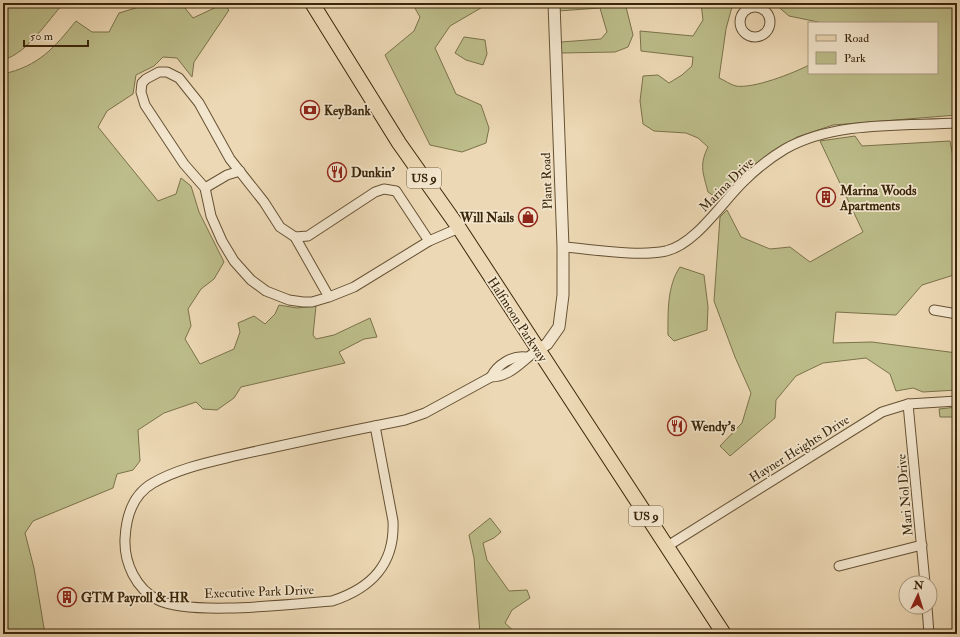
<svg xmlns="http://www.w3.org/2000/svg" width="960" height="637" font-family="'IM FELL Double Pica',serif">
<rect width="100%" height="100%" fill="#ecd8b4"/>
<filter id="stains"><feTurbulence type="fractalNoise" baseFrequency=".005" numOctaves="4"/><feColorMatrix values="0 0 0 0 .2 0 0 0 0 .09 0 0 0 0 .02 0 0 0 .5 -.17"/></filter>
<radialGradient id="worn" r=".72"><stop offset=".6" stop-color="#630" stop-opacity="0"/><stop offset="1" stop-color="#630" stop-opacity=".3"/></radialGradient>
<!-- green -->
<g fill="#bcbd8a" stroke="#7b724a">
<path d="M3,3H64C46,22 29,52 3,60Z"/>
<path d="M139,3H181L193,18L223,4L229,10L194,62L192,77L177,58L163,57L154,66L136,75L133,94L107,111L98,127L158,201L176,194L181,178L191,186L199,212L224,262L214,279L201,289L188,309L191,326L185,339L200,364L234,349L240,332L238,323L254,316L265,324L275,314L279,305L297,308L316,306L313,335L316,339L334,335L370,318L377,337L364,339L339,352L345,363L241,387L234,398L217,410L203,409L196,402L164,413L138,430L140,461L133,470L117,474L113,488L33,521L25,533L34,568L45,634H3V74C39,66 54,48 76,21L92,32H109L119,13L139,7Z"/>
<polygon points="412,3 486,3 486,5 450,26 435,48 456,94 481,105 489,128 486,143 462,152 430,145 385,55 414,31 420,17"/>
<polygon points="558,3 625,3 633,35 628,47 615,52 561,53 561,42 601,39 607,32 600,8 558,11"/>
<path d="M701,3H733L726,29L719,78C724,80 731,85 736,86C753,89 794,73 809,65V73H937V23H823L789,16L774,3H957V115L833,125L797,137L744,171L717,198L708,192C703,173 699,165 708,147L698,138L686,133L654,131L643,124L640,101L643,76L658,75L669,83L682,75L692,66L693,57L641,51L640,31L693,36L703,20Z"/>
<polygon points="464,37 485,40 487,54 483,65 466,60 455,53"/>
<polygon points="855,136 862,146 950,141 954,162 957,163 957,274 922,285 896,315 836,312 833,343 872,342 957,353 957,390 923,392 913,388 896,391 890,374 866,358 823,363 796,376 776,400 775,418 730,456 720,446 742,423 751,393 735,357 714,301 720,217 727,210 741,237 770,249 790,247 810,262 863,232 820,141"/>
<path d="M680,267L704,275L708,307L707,330L674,341L668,335C668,312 667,286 680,267Z"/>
<polygon points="957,407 957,417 940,417 939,409"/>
<polygon points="490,518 501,532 494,538 483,543 487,560 509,591 527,590 530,598 512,610 505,623 517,634 480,634 474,558 469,535"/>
</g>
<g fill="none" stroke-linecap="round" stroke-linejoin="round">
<!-- minor casing -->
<g stroke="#665234" stroke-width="11">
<g id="minor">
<circle cx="755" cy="22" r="15"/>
<polyline points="205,188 227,175 240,171"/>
<polyline points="295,237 308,236 375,192 384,189 396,191 429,241"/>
<path d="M563,247C592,249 637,257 666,251C696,244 722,202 744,181C756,169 770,158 785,149C834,121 902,126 957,123"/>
<polyline points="329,297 295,237 280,227 264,202 230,159 199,103 179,78 167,72 159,72 146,79 142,83 141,92 145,105 184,164 205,188 211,216 222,241 234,261 251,280 266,291 289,300 303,302 312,302 329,297 354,287 429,241 459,228"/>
<polyline points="934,310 957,314"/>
<path d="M491,377C497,365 512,355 526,357"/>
<polyline points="908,404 925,583"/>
<path d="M375,426L393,521C395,564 372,588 332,601C293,604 190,616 158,600C136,589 124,563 125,539C126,517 132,495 153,483C179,468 210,462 239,455C284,445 330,435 375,426Z"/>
<path d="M375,426L405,420L425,413L491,377C511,377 523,359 538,350"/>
<polyline points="666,547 882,412 908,404 957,401"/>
<polyline points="839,566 922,545"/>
<polyline points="927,607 929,634"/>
</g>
</g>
<!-- tertiary casing -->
<g stroke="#665234" stroke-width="13">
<polyline id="tertiary" points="538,350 547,344 559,327 563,295 563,247 554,3"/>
</g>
<!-- primary casing -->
<g stroke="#3a260a" stroke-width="16">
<polyline id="primary" points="312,3 399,143 459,228 724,634"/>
</g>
<!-- minor -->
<use href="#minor" stroke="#f3e6ce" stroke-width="9"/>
<!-- tertiary -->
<use href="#tertiary" stroke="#f3e6ce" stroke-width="11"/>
<!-- primary -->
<use href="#primary" stroke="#ecd8b4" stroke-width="14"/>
</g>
<!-- icons -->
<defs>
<g id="bank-ring" transform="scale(1)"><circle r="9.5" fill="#f3e6ce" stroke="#8f2418" stroke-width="1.5"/><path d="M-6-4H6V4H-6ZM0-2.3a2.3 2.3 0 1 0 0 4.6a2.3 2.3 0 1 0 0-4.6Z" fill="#8f2418"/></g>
<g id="restaurant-ring" transform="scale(1)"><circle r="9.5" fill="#f3e6ce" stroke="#8f2418" stroke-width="1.5"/><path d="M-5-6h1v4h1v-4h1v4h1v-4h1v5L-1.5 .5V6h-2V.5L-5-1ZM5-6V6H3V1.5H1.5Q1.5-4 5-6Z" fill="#8f2418"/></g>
<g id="building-ring" transform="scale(1)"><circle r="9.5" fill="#f3e6ce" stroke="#8f2418" stroke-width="1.5"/><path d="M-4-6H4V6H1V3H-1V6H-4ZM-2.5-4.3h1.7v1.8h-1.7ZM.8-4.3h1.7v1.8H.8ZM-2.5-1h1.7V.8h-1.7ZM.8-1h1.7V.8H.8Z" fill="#8f2418"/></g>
<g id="shop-ring" transform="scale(1)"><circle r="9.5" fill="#f3e6ce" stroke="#8f2418" stroke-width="1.5"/><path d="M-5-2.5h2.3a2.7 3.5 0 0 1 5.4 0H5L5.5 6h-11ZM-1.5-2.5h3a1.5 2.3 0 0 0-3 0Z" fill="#8f2418"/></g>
</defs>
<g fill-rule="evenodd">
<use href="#bank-ring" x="310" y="110"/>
<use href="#restaurant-ring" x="337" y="172"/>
<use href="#building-ring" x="826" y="197"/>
<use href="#shop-ring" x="528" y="217"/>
<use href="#restaurant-ring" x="677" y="426"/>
<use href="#building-ring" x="67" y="597"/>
</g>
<g text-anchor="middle" stroke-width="3.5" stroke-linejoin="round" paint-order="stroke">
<!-- shield labels -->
<g fill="#f3e6ce" stroke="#726045" stroke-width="1">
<rect x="407" y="168" width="34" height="20" rx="3"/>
<rect x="629" y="506" width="34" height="20" rx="3"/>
</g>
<g font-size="12" font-weight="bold" fill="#3a260a">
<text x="424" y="182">US 9</text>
<text x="646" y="520">US 9</text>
</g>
<!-- poi labels -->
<g font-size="13" font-weight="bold" fill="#3a260a" stroke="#f3e6ce" text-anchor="start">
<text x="324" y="115">KeyBank</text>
<text x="351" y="177">Dunkin'</text>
<text x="840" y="195">Marina Woods<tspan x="840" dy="15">Apartments</tspan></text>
<text x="514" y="222" text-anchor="end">Will Nails</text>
<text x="691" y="431">Wendy's</text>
<text x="81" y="602">GTM Payroll &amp; HR</text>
</g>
<!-- street labels -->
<g font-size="13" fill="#3a260a" stroke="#f3e6ce">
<text transform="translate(546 181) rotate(-92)" y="5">Plant Road</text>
<text transform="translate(726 184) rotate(-45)" y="5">Marina Drive</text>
<text transform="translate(518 319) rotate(57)" y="5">Halfmoon Parkway</text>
<text transform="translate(799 448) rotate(-32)" y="5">Hayner Heights Drive</text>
<text transform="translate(904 495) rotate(-95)" y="5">Mari Nol Drive</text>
<text transform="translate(259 591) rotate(-2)" y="5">Executive Park Drive</text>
</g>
</g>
<!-- margin -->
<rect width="960" height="637" fill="none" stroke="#ecd8b4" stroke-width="16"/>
<rect x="4" y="4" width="952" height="629" fill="none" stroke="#3a260a" stroke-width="2"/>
<rect x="8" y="8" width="944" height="621" fill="none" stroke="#3a260a"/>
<!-- legend -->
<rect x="808" y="22" width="130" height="52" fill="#f3e6ce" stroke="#a99980"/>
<rect x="816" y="35" width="20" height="6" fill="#ecd8b4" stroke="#a99980"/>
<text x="844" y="42" font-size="12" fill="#3a260a">Road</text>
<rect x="816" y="52" width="20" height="12" fill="#bcbd8a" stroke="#a99980"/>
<text x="844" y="62" font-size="12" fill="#3a260a">Park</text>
<!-- north arrow -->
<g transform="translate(918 595) rotate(4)"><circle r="19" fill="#f3e6ce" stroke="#a99980"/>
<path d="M0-3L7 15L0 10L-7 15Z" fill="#8f2418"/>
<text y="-6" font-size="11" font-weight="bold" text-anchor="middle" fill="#3a260a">N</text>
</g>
<!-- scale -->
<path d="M24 40v6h64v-6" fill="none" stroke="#3a260a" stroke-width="2"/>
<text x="30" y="40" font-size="12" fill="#3a260a" stroke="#f3e6ce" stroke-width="3" paint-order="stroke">50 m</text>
<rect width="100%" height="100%" filter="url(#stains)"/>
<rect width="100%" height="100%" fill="url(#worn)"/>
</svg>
